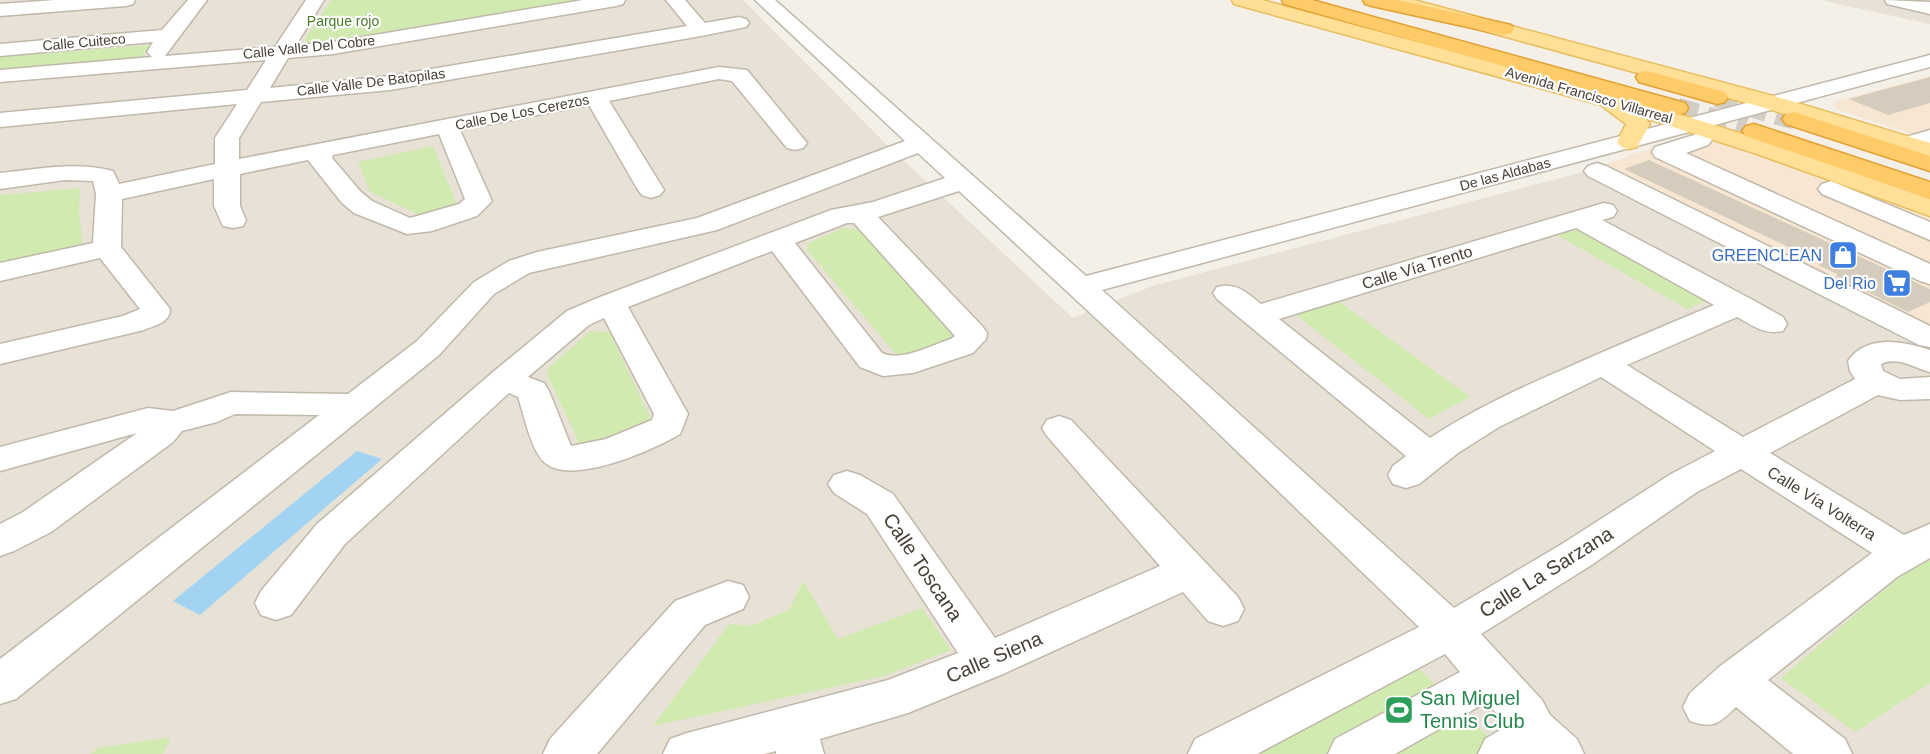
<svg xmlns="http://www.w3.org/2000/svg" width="1930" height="754" font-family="Arial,sans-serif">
<rect width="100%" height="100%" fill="#f4f0e8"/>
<!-- residential -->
<g fill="#e8e2d6">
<polygon points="0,0 743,0 886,144 1073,318 1152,286 1583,172 1930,344 1930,754 0,754"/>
<polygon points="1821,0 1930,0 1930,24 1842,5"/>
</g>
<!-- commercial -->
<g fill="#f7e7d2">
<polygon points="1930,76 1930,140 1836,109 1833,102"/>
<polygon points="1693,134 1824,177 1930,218 1930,344 1583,172"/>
</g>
<!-- green -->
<g fill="#d0eaaf">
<polygon points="331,0 604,0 306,46 305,39"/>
<polygon points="150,45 139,60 0,72 0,57"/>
<polygon points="433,146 457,205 422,216 370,192 358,162"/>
<polygon points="80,188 79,212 83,249 0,267 0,195"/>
<polygon points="1591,227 1720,295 1687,309 1557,235"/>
<path d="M843,228L858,229L954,335C943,349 913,354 896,354L808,251L807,244Z"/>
<polygon points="1338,301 1470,397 1429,419 1296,315"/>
<polygon points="591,331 609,332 650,417 641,430 591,446 579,443 548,376 547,369"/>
<polygon points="1930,554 1930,683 1855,732 1781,678 1918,561"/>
<polygon points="803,581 838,639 922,608 951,650 884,676 653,726 729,624 751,626 789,610"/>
<polygon points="1416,666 1506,754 1255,754"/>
<polygon points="171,737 163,754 91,754 98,748"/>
</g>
<!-- water -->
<polygon fill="#a2d3f3" points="357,451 382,459 200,615 173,601"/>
<!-- building -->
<g fill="#d6ccbd">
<polygon points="1930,77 1930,103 1888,115 1849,99"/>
<polygon points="1649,160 1930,289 1930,302 1908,312 1835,276 1839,275 1818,265 1822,263 1624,169"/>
</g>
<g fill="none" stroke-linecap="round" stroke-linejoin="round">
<!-- highway-tunnel-far1 -->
<g stroke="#d2cdc4" stroke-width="21" stroke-dasharray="21 10" stroke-linecap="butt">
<polyline points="1717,97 1794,119"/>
<polyline points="1677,108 1744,128"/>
</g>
<!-- highway-tunnel -->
<polyline stroke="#d2cdc4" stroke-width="26" stroke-dasharray="26 14" stroke-linecap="butt" points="1742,127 1744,128"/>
<!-- minor casing -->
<g stroke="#c0b8aa" stroke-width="3">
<g id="minor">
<polygon points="55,0 135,0 133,4 126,6 0,16 0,4"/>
<path d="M188,0H207L165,56L275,47L306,0H324L296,45L333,42L583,0H625L623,4L616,6L333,54L288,58L270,88L390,76L687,26L666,0H685L705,23L739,17L746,19L749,23L746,27L701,36L390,90L261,102L239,138V159L719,67L747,70L807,143L803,148L795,150L787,148L732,81L719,79L609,101L664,190L660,195L651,198L642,195L638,190L589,105L460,130L492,201L477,216L432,231L407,234L354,213L342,203L308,160L240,174V206L246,220L243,226L233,228L223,226L214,206V179L122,199L121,247L170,309C170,323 155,325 144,330L0,364V344L123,316L140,309L100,258L0,281V263L93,243L96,194L93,181L65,180L0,189V173C39,169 75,161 113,171L119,184L215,164V138L237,104L0,127V113L247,90L266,60L0,82V70L152,57L147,52L153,42L0,56V44L162,30ZM439,134L465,199L459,204L410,218L372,201L360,191L332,158L333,155Z"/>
<path d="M755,0H775L1086,276L1930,55V67L1102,290L1454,608L1562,544L1671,474L1715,451L1601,377L1499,427L1458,453L1419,484L1406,488L1393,484L1388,475L1393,466L1406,456L1217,299L1213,293L1217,287C1237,282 1247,293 1261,304L1604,203L1613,205L1617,211L1613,217L1602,220L1751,299L1783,317L1787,324L1783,331C1765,335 1753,326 1737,317L1627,365L1743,437L1855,379L1850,371L1848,361C1866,334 1904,341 1930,350V372C1914,368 1898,356 1881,364L1883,371L1900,379L1930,377V399L1900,400L1878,395L1770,453L1904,535L1930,524V558L1897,577L1768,680L1845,739L1852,754H1793L1736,707C1719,724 1713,729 1690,721L1683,707L1690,693L1719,667L1872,553L1741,469L1697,492L1590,566L1481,634L1542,700L1550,715L1577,739L1584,754H1478L1485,739L1507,726L1487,702L1395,754H1328L1335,739L1460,672L1445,654L1257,754H1188L1195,739L1419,627L1186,402L959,191L878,217L982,326L987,333L986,339L973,353L913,373L883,376L860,367L772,251L628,307L688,414L680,434C654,450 570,487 544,462C531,450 524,415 518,397L509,393L345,544L291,615L276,620L261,615L255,603L261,591L317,524L493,372L567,311L600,297L831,210L873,202L945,178L918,153L717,230L529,273L494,294L439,355L16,699L0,704V659L319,415L235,414L217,422L182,431L173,442L51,532L14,551L0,556V524L23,512L137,433L0,471V447L148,408L173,411L231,392L348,394L417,341L474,282L509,261L537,252L697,218L905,141ZM847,223H854L955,336L951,339C932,345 901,362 882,353L795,243ZM1576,228L1714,305C1664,326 1613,347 1564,369C1518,389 1472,410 1430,438L1279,319ZM604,318L654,414L652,420L606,439L571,446L549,391L544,383L528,377L589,325Z"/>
<polygon points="1885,0 1930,2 1930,14 1887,4"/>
<polygon points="1930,130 1930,145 1908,151 1899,149 1896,144 1899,139"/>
<polygon points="1700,133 1708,135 1712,140 1708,145 1686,153 1930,264 1930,284 1920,281 1655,157 1652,152 1655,147"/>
<polygon points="1597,163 1606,166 1930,326 1930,347 1919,345 1588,176 1584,171 1588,166"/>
<polygon points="1831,181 1930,222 1930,240 1822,194 1818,189 1822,184"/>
<polygon points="1059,416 1071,420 1238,597 1244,609 1238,621 1223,626 1208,621 1183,592 1003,674 908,713 820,739 824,754 776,754 776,751 764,754 663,754 670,739 687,733 888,680 958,653 867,514 834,493 828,484 834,475 847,471 860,475 893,494 995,638 1160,566 1047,436 1042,428 1047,420"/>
<polygon points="728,581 743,585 749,597 743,609 705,625 597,754 543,754 550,739 675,601"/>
</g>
</g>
<!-- major casing -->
<g stroke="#e8be62" stroke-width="3">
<g id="major">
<polygon points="1232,0 1262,0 1644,103 1771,143 1930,199 1930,216 1754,153 1645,118 1650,124 1637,147 1629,149 1621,147 1617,142 1626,124 1601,105 1234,4"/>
<polygon points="1384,0 1414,0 1781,98 1930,143 1930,158 1765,108 1386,4"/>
</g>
</g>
<!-- highway casing -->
<g stroke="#e2a034" stroke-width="3">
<g id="highway">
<polygon points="1282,0 1312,0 1685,103 1688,108 1685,113 1677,115 1669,113 1284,4"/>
<polygon points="1363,0 1398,0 1511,25 1514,29 1511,33 1504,35 1372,6 1365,4"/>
<polygon points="1647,71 1725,92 1728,97 1725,102 1717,104 1639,82 1636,77 1639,72"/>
<polygon points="1794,112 1930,156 1930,171 1786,124 1782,119 1786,114"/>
<polygon points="1754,124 1930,182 1930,199 1746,136 1742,131 1746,126"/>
</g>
</g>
<!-- minor -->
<use href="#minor" fill="#fff" fill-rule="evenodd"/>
<!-- major -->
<use href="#major" fill="#ffe096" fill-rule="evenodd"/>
<!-- highway -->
<use href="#highway" fill="#ffcb68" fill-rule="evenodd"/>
</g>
<!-- icons -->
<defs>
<g id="shop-square" transform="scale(1.5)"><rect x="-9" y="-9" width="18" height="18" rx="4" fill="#3f7fe0" stroke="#fff"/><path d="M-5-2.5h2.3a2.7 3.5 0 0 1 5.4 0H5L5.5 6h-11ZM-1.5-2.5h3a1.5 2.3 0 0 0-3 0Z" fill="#fff"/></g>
<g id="supermarket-square" transform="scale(1.5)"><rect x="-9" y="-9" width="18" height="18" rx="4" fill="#3f7fe0" stroke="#fff"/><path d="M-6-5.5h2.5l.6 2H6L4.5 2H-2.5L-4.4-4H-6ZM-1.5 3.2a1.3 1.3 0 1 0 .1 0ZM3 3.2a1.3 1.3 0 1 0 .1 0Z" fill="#fff"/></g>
<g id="stadium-square" transform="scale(1.5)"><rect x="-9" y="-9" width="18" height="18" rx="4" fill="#2e9e5b" stroke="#fff"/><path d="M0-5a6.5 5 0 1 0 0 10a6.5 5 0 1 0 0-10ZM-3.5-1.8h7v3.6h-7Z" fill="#fff"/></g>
</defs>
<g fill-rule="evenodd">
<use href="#shop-square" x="1843" y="255"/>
<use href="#supermarket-square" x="1897" y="283"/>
<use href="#stadium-square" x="1399" y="710"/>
</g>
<g text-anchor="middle" stroke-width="4.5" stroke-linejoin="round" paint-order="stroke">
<!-- far-park labels -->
<g font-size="14" fill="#487c27" stroke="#fff">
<text x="343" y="26">Parque rojo</text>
</g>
<!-- far-street labels -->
<g font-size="14" fill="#484136" stroke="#fff">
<text transform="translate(84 42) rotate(-5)" y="5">Calle Cuiteco</text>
<text transform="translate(309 47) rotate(-6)" y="5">Calle Valle Del Cobre</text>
<text transform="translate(371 82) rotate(-7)" y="5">Calle Valle De Batopilas</text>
<text transform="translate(1589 95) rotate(16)" y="5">Avenida Francisco Villarreal</text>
<text transform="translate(522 112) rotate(-11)" y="5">Calle De Los Cerezos</text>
<text transform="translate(1505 174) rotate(-15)" y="5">De las Aldabas</text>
</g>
<!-- shop labels -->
<g font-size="16" fill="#366cbe" stroke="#fff" text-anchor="end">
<text x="1822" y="261">GREENCLEAN</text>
<text x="1876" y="289">Del Rio</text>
</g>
<!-- street labels -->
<g font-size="16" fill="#484136" stroke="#fff">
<text transform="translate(1417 267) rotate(-17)" y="6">Calle Vía Trento</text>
<text transform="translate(1822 503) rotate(32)" y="6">Calle Vía Volterra</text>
</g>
<!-- near-street labels -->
<g font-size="20" fill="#484136" stroke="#fff">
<text transform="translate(923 567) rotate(56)" y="7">Calle Toscana</text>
<text transform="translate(1546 572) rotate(-32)" y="7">Calle La Sarzana</text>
<text transform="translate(994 657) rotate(-23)" y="7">Calle Siena</text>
</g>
<!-- near-leisure labels -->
<g font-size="20" fill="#27864d" stroke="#fff" text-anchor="start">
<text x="1420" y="705">San Miguel<tspan x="1420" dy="23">Tennis Club</tspan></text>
</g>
</g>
</svg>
